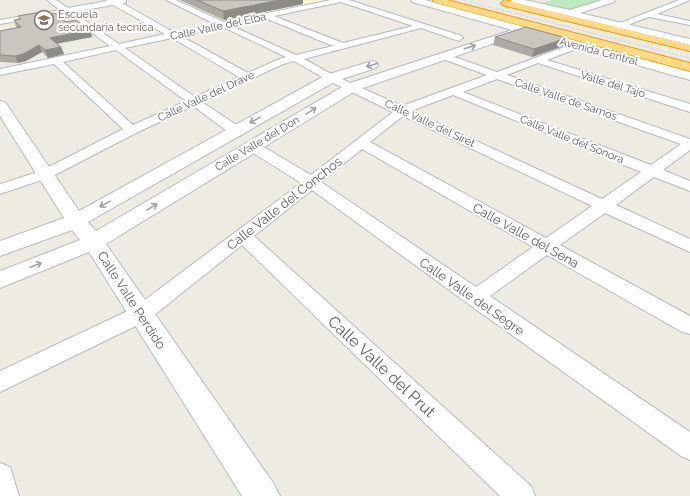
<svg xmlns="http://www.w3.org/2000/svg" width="690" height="496" font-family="Raleway,sans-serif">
<rect width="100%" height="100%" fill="#eeebe2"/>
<!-- commercial -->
<polygon fill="#fff3d7" points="173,0 332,0 221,23"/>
<!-- green -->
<polygon fill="#c0e8bd" points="552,0 605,0 571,11 541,3"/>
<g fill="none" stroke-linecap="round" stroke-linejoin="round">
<!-- street casing -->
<g stroke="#b5b9be" stroke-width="2">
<g id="street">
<path d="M47,0H56L68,8L107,1L106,0H126V3H122L175,33L215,24L166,0H176L224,22L331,0H349L462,36L463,38L459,41L421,28L304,59L335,76L402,106L487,75L440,58L438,56L440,54H446L497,72L578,42L583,45L581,47L547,60L690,104V112L538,63L507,75L690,139V150L663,170L690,181V191L654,177L616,205L690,239V252L605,213L560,245L690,316V334L682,332L547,255L490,296L690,432V460L681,456L467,303L312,190L254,236L531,486L535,496H500L242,245L148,320L0,392V371L134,308L301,183L247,149L245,146L247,143H257L311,175L393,112L327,80L294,61L283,64L202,102L241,128L242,131L241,134H231L193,106L136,133L51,177L0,194V184L41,171L123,129L54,64L0,75V69L110,46L65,13L0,24V20L60,10ZM341,2L413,26L343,43L274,16ZM113,5L165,34L119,44L73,12ZM265,18L333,46L296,55L232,26ZM223,27L286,57L277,60L248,73L181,36ZM172,38L239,77L195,97L125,48ZM116,50L186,101L133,125L63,62ZM497,79L681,144L651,165L463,92ZM453,95L641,172L602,199L411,111ZM403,116L592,206L546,238L370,142ZM362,149L533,247L476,287L321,182Z"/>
<polygon points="679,0 690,0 657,14 690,21 690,25 649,17 622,27 619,27 615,25"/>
<polygon points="0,463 10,467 19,496 0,496"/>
</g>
</g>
<!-- secondary casing -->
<g stroke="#b6bac0" stroke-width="2">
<g id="secondary">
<polygon points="411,0 425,0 690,72 690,80 524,33 357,90 106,244 274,484 280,496 242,496 89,252 0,288 0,271 80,240 72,230 0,256 0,241 64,218 0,116 0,101 5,102 79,211 326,75 372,61 376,62 378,65 376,68 336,81 88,222 96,231 347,84 512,30 412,2"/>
<polygon points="510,0 525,0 570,10 602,0 615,0 614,2 580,13 690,39 690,45 511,2"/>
</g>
</g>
<!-- highway casing -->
<g stroke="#f19800" stroke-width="2">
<g id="highway">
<polygon points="433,0 447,0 690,63 690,71 434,2"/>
<polygon points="505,0 690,45 690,51 502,5 501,3"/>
</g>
</g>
<!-- street -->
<use href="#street" fill="#fff" fill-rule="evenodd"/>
<!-- secondary -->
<use href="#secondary" fill="#fff" fill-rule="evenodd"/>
<!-- highway -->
<use href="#highway" fill="#ffda89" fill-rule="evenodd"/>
<!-- rail -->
<polyline stroke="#b4b5b5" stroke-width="1.5" stroke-dasharray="0.5 2" stroke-linecap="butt" points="462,0 690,58"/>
</g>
<!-- wall -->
<g fill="#adaaa4">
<polygon points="180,0 303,0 303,4 224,20"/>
<polygon points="51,14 66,22 92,37 57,44 61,47 64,54 48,58 42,52 26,61 18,63 0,62 0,31 18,28 16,27 14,20 19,19 18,16"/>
<polygon points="495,37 563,46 532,57 493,45"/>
</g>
<!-- shaded-wall -->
<g fill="#8d8b86">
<polygon points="280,0 303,0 303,4 224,20 223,11"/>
<polygon points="90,30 92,37 53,44 50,38"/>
<polygon points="566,38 563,46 532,57 534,49"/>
<polygon points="39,45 42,52 26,61 18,63 15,56"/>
<polygon points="61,47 64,54 48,58 45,50"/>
</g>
<!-- building -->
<g fill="#c9c6bf" stroke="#8d8b86">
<polygon points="197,0 280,0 223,11"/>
<polygon points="47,11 51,14 55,13 66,22 76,20 90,30 50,38 61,47 45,50 39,45 23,54 15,56 0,55 0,31 21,27 14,20 21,19 18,16"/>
<polygon points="526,27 566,38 534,49 495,37"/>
</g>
<!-- one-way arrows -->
<defs><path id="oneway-shaft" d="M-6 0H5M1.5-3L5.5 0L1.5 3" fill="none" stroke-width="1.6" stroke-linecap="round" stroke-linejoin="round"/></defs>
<g stroke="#9d9fa2">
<use href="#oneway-shaft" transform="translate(470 47) rotate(-17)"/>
<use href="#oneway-shaft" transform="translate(372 65) rotate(163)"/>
<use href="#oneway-shaft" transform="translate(311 111) rotate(-31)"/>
<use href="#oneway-shaft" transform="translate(255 120) rotate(151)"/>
<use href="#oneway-shaft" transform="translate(105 204) rotate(151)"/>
<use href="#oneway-shaft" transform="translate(152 207) rotate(-31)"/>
<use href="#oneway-shaft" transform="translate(36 265) rotate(-22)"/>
</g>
<!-- icons -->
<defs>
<g id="school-ring" transform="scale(1)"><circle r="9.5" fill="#fff" stroke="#8d6e63" stroke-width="1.5"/><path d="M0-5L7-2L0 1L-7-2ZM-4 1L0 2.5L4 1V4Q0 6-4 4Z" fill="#8d6e63"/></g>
</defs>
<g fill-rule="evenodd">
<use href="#school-ring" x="44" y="20"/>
</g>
<g text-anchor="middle" stroke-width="4" stroke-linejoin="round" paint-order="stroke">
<!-- far-education labels -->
<g font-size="11" fill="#785e54" stroke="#fff" text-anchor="start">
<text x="58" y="18">Escuela<tspan x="58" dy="13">secundaria tecnica</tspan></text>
</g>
<!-- far-street labels -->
<g font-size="11" fill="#5b5f64" stroke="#fff">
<text transform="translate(218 26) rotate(-12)" y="4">Calle Valle del Elba</text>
<text transform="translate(599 51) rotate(15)" y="4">Avenida Central</text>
<text transform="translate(613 84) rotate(17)" y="4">Valle del Tajo</text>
<text transform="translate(206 96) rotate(-25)" y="4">Calle Valle del Drave</text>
<text transform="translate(566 99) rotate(19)" y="4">Calle Valle de Samos</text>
<text transform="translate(430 123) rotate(25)" y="4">Calle Valle del Siret</text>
<text transform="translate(572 139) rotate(22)" y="4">Calle Valle del Sonora</text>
<text transform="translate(257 143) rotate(-31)" y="4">Calle Valle del Don</text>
</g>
<!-- street labels -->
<g font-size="13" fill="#5b5f64" stroke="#fff">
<text transform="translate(284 203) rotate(-38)" y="5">Calle Valle del Conchos</text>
<text transform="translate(526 235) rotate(29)" y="5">Calle Valle del Sena</text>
<text transform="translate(472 296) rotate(35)" y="5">Calle Valle del Segre</text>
<text transform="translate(132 300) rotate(57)" y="5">Calle Valle Perdido</text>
</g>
<!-- near-street labels -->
<g font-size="16" fill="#5b5f64" stroke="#fff">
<text transform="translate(382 366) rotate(43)" y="6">Calle Valle del Prut</text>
</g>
</g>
</svg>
